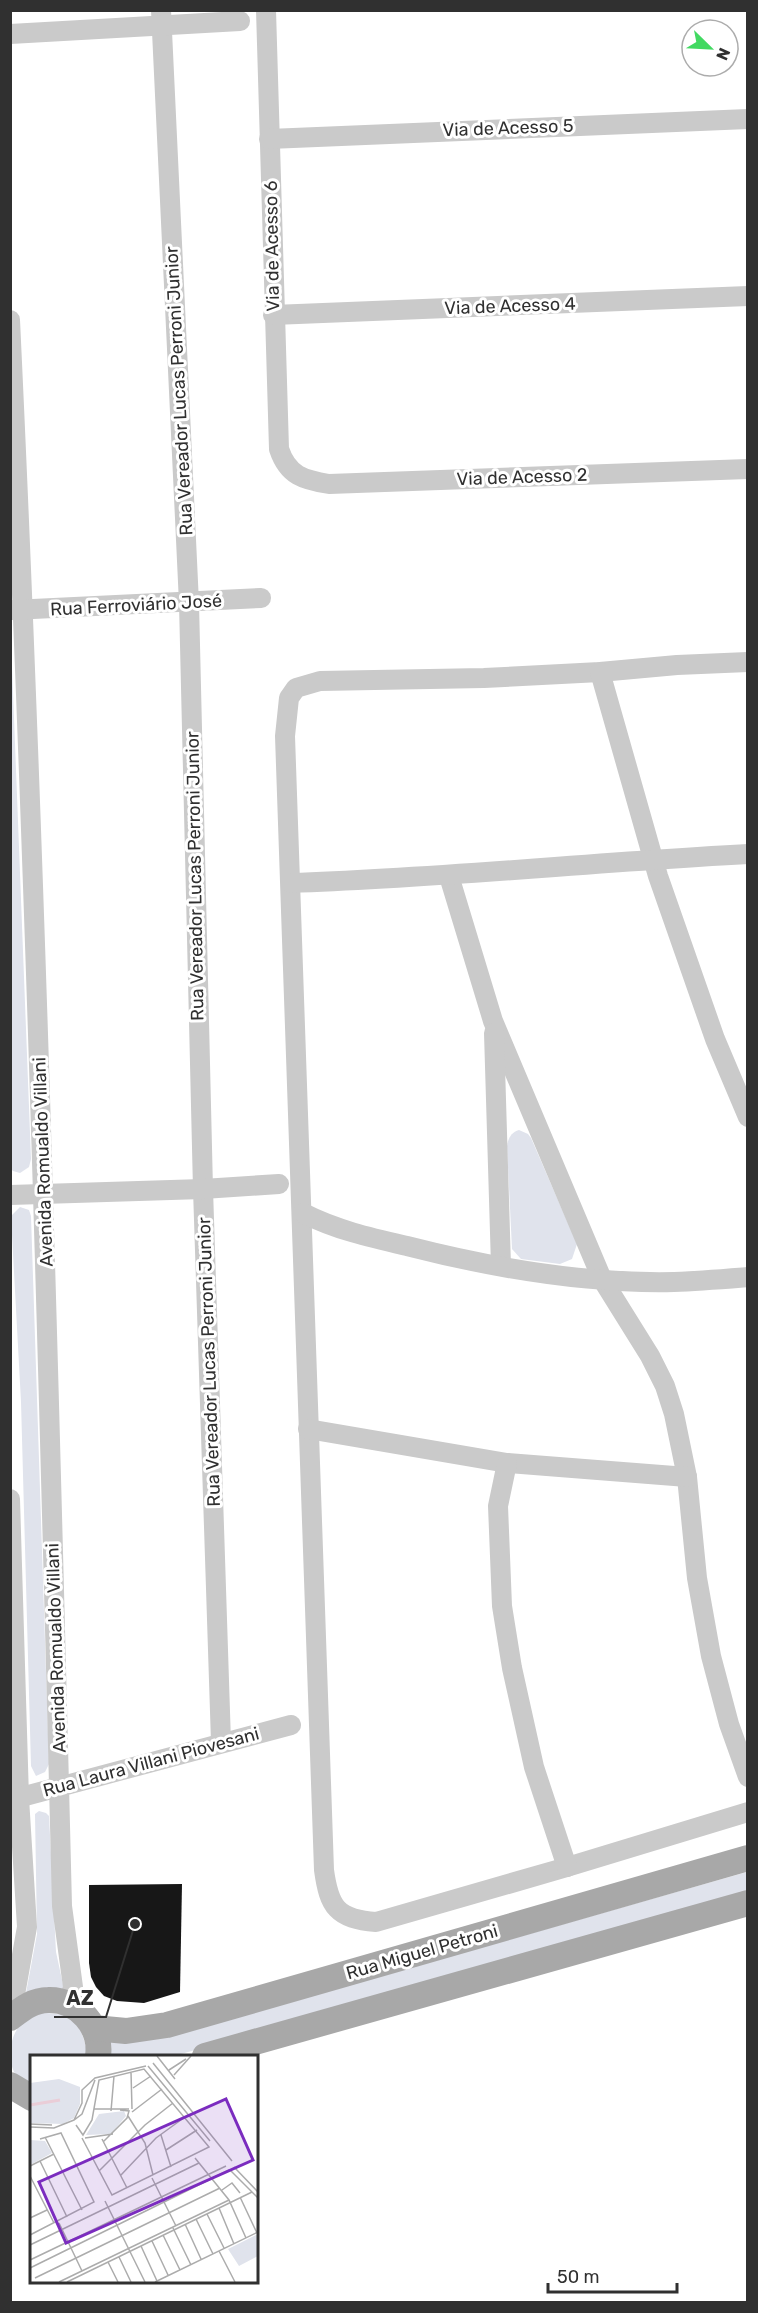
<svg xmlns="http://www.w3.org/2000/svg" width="758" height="2313" font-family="Rubik,sans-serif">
<rect width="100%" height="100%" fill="#fff"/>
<!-- green -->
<g fill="#e0e3ec">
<polygon points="11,640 31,1159 29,1167 20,1173 13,1171 10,1168"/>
<path d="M519,1130L528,1134L531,1138L577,1244L572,1259L560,1264L521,1259L512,1249L507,1146C508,1139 511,1132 519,1130Z"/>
<polygon points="20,1207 29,1210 31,1216 49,1764 45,1772 36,1776 31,1766 21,1402 11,1216"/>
<polygon points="39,1811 46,1813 49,1816 56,1952 64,1989 26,1993 37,1934 35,1814"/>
<polygon points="747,1872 747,1894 174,2056 110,2056 110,2042 187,2031"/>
<path d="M42,2013C77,2013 81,2025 88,2056H32L31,2088C26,2083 18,2078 14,2072C11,2066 11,2060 11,2054C10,2031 22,2020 42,2013Z"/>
</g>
<!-- building -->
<polygon fill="#171717" points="182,1884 180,1992 144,2003 117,2001 104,1996 96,1987 91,1977 89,1963 89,1885"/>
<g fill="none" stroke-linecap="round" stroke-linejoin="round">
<!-- minor -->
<g stroke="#cacaca" stroke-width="20">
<polyline points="161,10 189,603 203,1189 221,1742"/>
<path d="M266,10L279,449C288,476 304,480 329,484L748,469"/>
<polyline points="10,34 240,21"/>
<polyline points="269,139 748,119"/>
<polyline points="273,315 748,296"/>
<path d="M10,320C35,848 49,1377 62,1906L73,1987L69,2004"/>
<polyline points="12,610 261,598"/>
<path d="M748,662L677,665L600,672L484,678L320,681L296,688L289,698L285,736L324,1870C329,1907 337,1919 376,1922L567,1867L748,1812"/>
<polyline points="600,672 658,876 715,1039 748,1117"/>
<polyline points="449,876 493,1021 602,1279 650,1356 665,1386 674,1414 687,1477 697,1578 711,1656 729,1724 748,1777"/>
<path d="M291,883C444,878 595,862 748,854"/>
<polyline points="494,1033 501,1266"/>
<polyline points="10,1195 203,1189 279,1184"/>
<path d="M303,1213C336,1230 372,1238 407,1246C493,1268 585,1284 674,1282C699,1281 723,1279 748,1277"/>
<polyline points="308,1429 507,1463 687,1477"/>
<polyline points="507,1463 498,1506 502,1606 512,1668 534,1767 567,1867"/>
<polyline points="10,1499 19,1798 27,1927 11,2017"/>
<polyline points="10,1800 291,1725"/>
</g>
<!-- major -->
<g stroke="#a8a8a8" stroke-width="26">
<path d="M10,2018C22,2009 33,2000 48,2000C79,1999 102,2028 98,2056"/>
<polyline points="94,2028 126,2031 167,2025 748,1858"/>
<polyline points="205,2056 748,1903"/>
<polyline points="10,2085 32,2098"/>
</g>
</g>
<g text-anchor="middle" stroke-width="6" stroke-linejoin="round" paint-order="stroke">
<!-- street labels -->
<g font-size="18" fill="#303030" stroke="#fff">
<text transform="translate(508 128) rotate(-2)" y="6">Via de Acesso 5</text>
<text transform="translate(272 246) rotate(-91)" y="6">Via de Acesso 6</text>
<text transform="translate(510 306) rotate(-2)" y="6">Via de Acesso 4</text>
<text transform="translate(179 391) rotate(-93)" y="6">Rua Vereador Lucas Perroni Junior</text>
<text transform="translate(522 477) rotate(-2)" y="6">Via de Acesso 2</text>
<text transform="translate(136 605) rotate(-3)" y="6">Rua Ferroviário José</text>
<text transform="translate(195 876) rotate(-91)" y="6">Rua Vereador Lucas Perroni Junior</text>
<text transform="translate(43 1162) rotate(-92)" y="6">Avenida Romualdo Villani</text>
<text transform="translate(209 1362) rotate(-92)" y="6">Rua Vereador Lucas Perroni Junior</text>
<text transform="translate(56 1648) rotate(-92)" y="6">Avenida Romualdo Villani</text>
<text transform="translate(151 1762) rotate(-15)" y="6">Rua Laura Villani Piovesani</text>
<text transform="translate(422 1952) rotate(-16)" y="6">Rua Miguel Petroni</text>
</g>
</g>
<!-- overview -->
<g transform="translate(30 2055)">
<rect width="228" height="228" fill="#fff"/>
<path d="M29,24L50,32V49L44,63L33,69L0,68V28ZM94,56L96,61L81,79L56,80L69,59ZM0,85L15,86L22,98L0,110ZM228,179V201L209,211L198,194Z" fill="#e0e3ec"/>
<path fill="none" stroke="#eacdd7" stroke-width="3" d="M0,50L30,45"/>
<path fill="none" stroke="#acacac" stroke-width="1.5" d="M127,1L145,24M123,8L202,106M118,11L180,86M139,15L156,4M101,17L102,54M144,20L161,1M103,33L121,21M64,54H99M81,56L84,21M102,57L132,34M98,61L115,88L123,120M44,65L52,48V35L65,23L116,11M0,69L22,70M46,70L53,80L62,65L69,25L114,14L179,92L82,140L52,83M0,72L24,73L44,65L52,59L65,25M131,80L141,112M15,82L52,155M55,83L83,79M72,84L97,133M73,87L97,63L99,56L90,55M136,95L167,75M165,103L199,145L216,183M10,106L37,162M0,111L24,99M204,112L228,137M200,115L228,143M69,116L115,70L143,48M91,120L126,83L155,62M0,121L24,168M122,123L146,171M192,135L202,128L210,138M210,142L227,178M75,146L115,227M189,153L204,189M177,159L194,193M0,163L17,155M166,164L183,199M29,168L52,216M155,169L171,204M143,173L161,210M0,180L64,147L31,78L10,84M133,180L150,215M122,186L138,220M0,190L169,108M111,191L127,226M189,196L205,227M89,202L101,227M0,205L196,111M78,207L88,227M0,213L199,115M5,223L190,133M29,227L199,145M37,227L222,137M125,227L228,177"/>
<path fill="#7b2cbf" fill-opacity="0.15" stroke="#7b2cbf" stroke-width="3" d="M196,44L223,105L36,188L9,127Z"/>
<rect width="228" height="228" fill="none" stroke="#303030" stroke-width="3"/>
</g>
<!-- callouts -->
<path fill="none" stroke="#303030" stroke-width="2" d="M135 1924L106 2017H54"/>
<circle fill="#303030" stroke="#fff" stroke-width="2" cx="135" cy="1924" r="6"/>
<g font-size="20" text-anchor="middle" font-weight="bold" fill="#303030" stroke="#fff" stroke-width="6" stroke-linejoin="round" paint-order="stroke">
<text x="80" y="2005">AZ</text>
</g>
<!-- border -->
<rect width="758" height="2313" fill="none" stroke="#303030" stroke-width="24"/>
<!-- north arrow -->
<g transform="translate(710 48) rotate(114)"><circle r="28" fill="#ffffff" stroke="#acacac" stroke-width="1.5"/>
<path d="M0-4.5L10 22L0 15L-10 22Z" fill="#41d961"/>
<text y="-9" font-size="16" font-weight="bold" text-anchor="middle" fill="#303030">N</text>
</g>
<!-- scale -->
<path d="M548 2283v9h129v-9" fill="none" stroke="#303030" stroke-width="3"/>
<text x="557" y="2283" font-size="18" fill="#303030" stroke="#ffffff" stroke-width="4.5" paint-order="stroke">50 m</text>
</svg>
